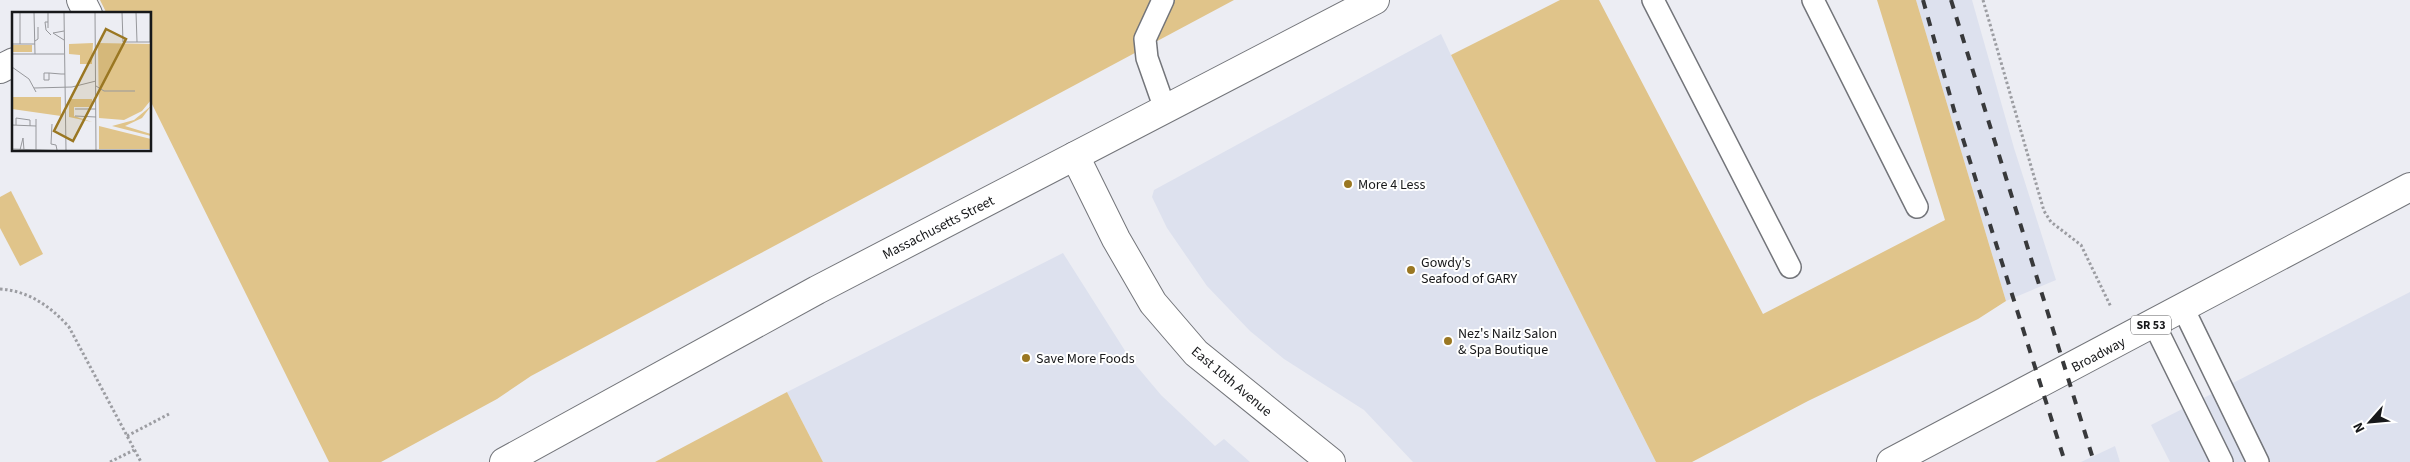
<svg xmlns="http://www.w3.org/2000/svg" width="2410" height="462" font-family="'Source Sans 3',sans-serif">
<rect width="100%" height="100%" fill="#ecedf3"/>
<!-- built -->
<g fill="#dde1ee">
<polygon points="1916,0 1972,0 2014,148 2056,280 2006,301"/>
<polygon points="1441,34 1451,55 1656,462 1413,462 1364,410 1284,359 1250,331 1207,286 1167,228 1152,197 1154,190"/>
<polygon points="1063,253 1129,357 1161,395 1215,446 1224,439 1250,462 823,462 787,392"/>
<polygon points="2410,292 2410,462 2170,462 2151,425"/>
<polygon points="2115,446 2120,462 2081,462"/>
</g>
<!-- green -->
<g fill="#e0c48a">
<polygon points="100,0 1234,0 531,376 497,399 381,462 329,462 150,100 150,14 107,14"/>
<polygon points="1560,0 1599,0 1763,314 1945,220 1877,0 1916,0 2006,301 1978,319 1808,401 1692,462 1656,462 1451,55"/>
<polygon points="11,191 43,254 20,266 0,228 0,197"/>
<polygon points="787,392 823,462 655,462"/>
</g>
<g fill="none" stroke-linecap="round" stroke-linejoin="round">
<!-- service casing -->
<g stroke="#73757a" stroke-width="24">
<g id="service">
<polyline points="1163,0 1145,39 1147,58 1165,109"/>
<polyline points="1653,0 1790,267"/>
<polyline points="1813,0 1917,207"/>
<polyline points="2183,308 2258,462"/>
<polyline points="2154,324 2222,462"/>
</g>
</g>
<!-- minor casing -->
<g stroke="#73757a" stroke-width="30">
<g id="minor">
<polyline points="81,0 88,14"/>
<polyline points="0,69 14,62"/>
<polyline points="1075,156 1116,239 1153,303 1196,353 1331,462"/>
</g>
</g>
<!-- tertiary casing -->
<g stroke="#73757a" stroke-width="30">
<polyline id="tertiary" points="504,462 817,290 1375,0"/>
</g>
<!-- primary casing -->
<g stroke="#73757a" stroke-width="30">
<polyline id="primary" points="1891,462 2410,187"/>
</g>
<!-- path -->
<g stroke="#9c9da2" stroke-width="3" stroke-dasharray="2.5 2.5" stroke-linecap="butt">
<polyline points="1983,0 2044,211 2051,222 2081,245 2111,307"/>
<path d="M0,289C29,291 50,306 69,327L141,462"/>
<polyline points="127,436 169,414"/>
<polyline points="110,462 134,450"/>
</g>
<!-- service -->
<use href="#service" stroke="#fff" stroke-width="21"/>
<!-- minor -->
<use href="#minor" stroke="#fff" stroke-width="28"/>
<!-- tertiary -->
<use href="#tertiary" stroke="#fff" stroke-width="28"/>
<!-- primary -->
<use href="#primary" stroke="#fff" stroke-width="28"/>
<!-- rail -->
<g stroke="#38393b" stroke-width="4" stroke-dasharray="9 9" stroke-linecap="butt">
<polyline points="1923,0 1956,117 2065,462"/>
<polyline points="1951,0 2094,462"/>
</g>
</g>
<!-- markers -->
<g fill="#9a7722" stroke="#fff" stroke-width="2">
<circle cx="1348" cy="184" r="5"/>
<circle cx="1411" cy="270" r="5"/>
<circle cx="1448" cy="341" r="5"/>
<circle cx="1026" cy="358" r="5"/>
</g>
<g text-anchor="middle" stroke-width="4" stroke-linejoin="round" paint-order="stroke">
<!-- shield labels -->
<rect fill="#fff" stroke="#5d5d5f" stroke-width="1" x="2131" y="315.5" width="40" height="19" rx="4"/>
<g font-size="12" font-weight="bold" fill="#17181a">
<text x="2151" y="329">SR 53</text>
</g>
<!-- poi labels -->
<g font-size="14" fill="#17181a" stroke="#fff" text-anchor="start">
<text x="1358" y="189">More 4 Less</text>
<text x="1421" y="267">Gowdy's<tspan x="1421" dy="16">Seafood of GARY</tspan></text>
<text x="1458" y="338">Nez's Nailz Salon<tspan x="1458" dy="16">&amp; Spa Boutique</tspan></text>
<text x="1036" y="363">Save More Foods</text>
</g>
<!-- street labels -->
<g font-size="14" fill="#17181a" stroke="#fff">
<text transform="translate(938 227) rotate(-27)" y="5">Massachusetts Street</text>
<text transform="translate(2098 354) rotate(-28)" y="5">Broadway</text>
<text transform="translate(1232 381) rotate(40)" y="5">East 10th Avenue</text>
</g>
</g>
<!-- overview -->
<g transform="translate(12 12)">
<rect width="139" height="139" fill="#ecedf3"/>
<path d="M81,31L80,52H68V43L57,42V32ZM86,31L139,32V88L130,99L112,108L87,106ZM0,33H20V40H0ZM0,85H49V104L0,97ZM57,87H80V95H62V104L80,110L57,105ZM139,94L130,106L113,114L139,122V124L100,114L122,108ZM87,114L139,127V137H87Z" fill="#e0c48a"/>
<path fill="none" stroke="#97989c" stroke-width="1" d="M8,0V32M22,0L23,42M36,0V16M52,0L54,139M83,0L84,139M110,0L111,30H138V0M124,0L125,30M36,10H33L34,18L39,23M52,19L41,21L52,28M23,29L26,27V15M0,32H23M0,42H52M0,55L17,67L24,80M37,61V68H32V61H37L49,62H53M84,74L92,79H123M22,76L60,75L84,69M63,97H84M63,104L84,105M24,107V138M40,112L39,132L44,133L45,138M0,113L24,114M4,113V106L18,108V114M0,137L58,139M8,138L11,126L12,138"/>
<path fill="#9a7722" fill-opacity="0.15" stroke="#9a7722" stroke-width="2.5" d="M94,17L114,27L61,129L42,119Z"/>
<rect width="139" height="139" fill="none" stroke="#17181a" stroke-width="2.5"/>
</g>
<!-- north arrow -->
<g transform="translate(2370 422) rotate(243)" stroke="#ffffff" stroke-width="4" paint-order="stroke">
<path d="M0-4L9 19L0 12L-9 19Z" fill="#17181a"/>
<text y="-8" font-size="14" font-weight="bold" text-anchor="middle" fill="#17181a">N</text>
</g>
</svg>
